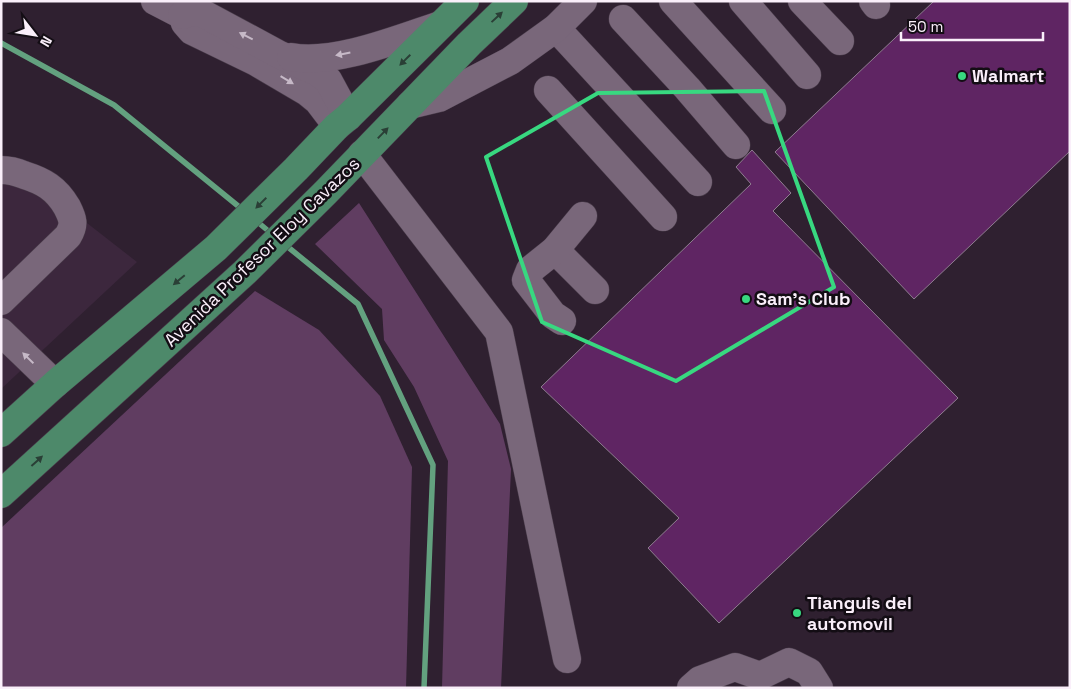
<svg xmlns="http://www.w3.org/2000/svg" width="1071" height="689" font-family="'Space Grotesk',sans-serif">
<rect width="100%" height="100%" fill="#2f2030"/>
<!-- built -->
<polygon fill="#3c273d" points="1,156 137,262 1,389"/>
<!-- green -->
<g fill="#603d61">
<polygon points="359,203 500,424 511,469 501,688 442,688 448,461 414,387 384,340 382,309 315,244"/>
<polygon points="255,291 319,330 380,396 412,467 406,688 1,688 1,528"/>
</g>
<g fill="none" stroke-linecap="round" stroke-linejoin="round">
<!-- stream -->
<g stroke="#63a17f" stroke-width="5.5">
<polyline points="1,43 114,105 243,210"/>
<polyline points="254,219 272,234"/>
<polyline points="283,243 358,304 433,465 424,688"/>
</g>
</g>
<!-- building -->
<g fill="#5f2563" stroke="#8f7d90">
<polygon points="934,1 1070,1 1070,151 914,299 775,152"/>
<polygon points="752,150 791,193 773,211 958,398 719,623 648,548 679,518 541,387 751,184 736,167"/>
</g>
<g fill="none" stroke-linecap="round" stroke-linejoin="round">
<!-- minor casing -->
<g stroke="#493c4a" stroke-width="29">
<g id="minor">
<polyline points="155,1 182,15 185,23 192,31 256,62 307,92 318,101 337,126"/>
<polyline points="673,1 772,110"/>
<polyline points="743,1 807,75"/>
<polyline points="802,1 840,41"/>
<polyline points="873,1 876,5"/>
<polyline points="182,15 192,12 202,13 280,55 317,72 328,80 348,117"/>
<polyline points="623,19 687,88 736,145"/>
<polyline points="556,28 698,182"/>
<path d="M291,57C334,65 398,39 440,25"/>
<polyline points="548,90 663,217"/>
<polyline points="410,105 439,98 510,61 556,28 583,1"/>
<polyline points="362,154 499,332 567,659"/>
<path d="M1,170C9,170 17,172 24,175C43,181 56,188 67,207C73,219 75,224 68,236L1,301"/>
<polyline points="555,250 595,290"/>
<polyline points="562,321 553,315 526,280 530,270 555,250 583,216"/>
<polyline points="1,332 55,384"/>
<polyline points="691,688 700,680 735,667 760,676 789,662 809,672 819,688"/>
</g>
</g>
<!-- major casing -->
<g stroke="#493c4a" stroke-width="29">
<g id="major">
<polyline points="1,433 55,384 216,248 296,169 337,126 348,117 465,1"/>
<polyline points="1,494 245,272 325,193 469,44 514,1"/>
</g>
</g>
<!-- minor -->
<use href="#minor" stroke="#79677a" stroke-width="28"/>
<!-- major -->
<use href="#major" stroke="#4d896a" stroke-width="28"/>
</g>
<!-- one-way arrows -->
<defs><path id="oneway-solid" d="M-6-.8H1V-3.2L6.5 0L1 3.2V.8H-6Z" transform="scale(1.25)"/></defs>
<g fill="#2a3f36">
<use href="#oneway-solid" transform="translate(497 17) rotate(-43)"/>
<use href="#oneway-solid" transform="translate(405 60) rotate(135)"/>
<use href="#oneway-solid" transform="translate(383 133) rotate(-46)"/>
<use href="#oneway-solid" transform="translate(261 203) rotate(135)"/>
<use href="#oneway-solid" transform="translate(179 280) rotate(140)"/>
<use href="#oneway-solid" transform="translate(37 461) rotate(-42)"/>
</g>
<g fill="#c6b9c7">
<use href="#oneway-solid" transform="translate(246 36) rotate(-153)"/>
<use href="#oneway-solid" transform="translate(343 54) rotate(169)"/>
<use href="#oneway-solid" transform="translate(287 80) rotate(31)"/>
<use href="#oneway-solid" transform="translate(28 358) rotate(-136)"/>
</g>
<!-- marked area -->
<path fill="none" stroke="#38d880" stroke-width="4" stroke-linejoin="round" d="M764,91L834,287L676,381L542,322L486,157L598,93Z"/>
<!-- markers -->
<g fill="#38d880" stroke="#130d14" stroke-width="2">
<circle cx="962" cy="76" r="5"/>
<circle cx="746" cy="299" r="5"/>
<circle cx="797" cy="613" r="5"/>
</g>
<g text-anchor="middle" stroke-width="5" stroke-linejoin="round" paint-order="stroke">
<!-- poi labels -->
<g font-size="18" font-weight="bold" fill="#faeffa" stroke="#130d14" text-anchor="start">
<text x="972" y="82">Walmart</text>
<text x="756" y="305">Sam's Club</text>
<text x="807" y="609">Tianguis del<tspan x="807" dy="21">automovil</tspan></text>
</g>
<!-- street labels -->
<g font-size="18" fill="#faeffa" stroke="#130d14">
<text transform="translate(262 252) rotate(-44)" y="6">Avenida Profesor Eloy Cavazos</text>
</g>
</g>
<!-- border -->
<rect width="1071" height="689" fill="none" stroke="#faeffa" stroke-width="5"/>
<!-- north arrow -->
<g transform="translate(35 35) rotate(121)" stroke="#130d14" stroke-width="4" paint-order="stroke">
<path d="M0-4L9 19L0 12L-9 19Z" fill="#faeffa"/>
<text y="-8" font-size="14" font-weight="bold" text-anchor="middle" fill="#faeffa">N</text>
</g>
<!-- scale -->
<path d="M901 32v8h142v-8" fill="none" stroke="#faeffa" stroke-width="2.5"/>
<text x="908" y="32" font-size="15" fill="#faeffa" stroke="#130d14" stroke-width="4" paint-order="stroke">50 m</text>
</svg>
